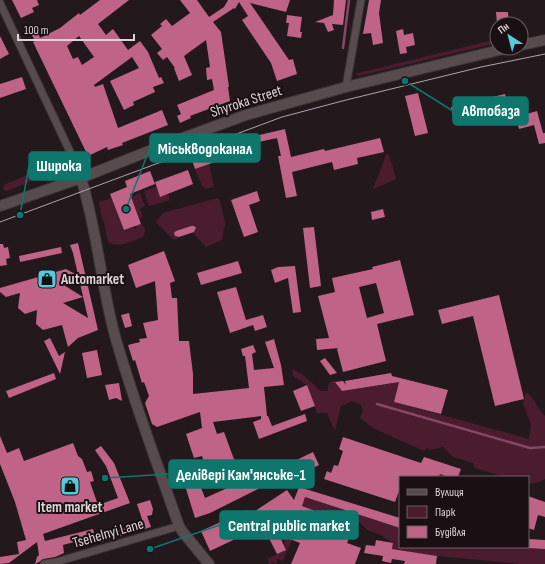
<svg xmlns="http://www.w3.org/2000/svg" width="545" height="564" font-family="'Sofia Sans Condensed',sans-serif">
<rect width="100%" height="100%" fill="#23191c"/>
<!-- green -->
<g fill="#4a1c2e">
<polygon points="497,39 497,43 359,76 355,74"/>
<polygon points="389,154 396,179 373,189 386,155"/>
<polygon points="209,164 214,187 205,189 201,184 195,169"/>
<polygon points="27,175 30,175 32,177 32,180 30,182 6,191 3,189 4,185"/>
<polygon points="156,187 160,196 168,194 170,200 149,206 144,191"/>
<polygon points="140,193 145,206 140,209 143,217 139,218 131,197"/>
<path d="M112,198L124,230L133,227L134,229L137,228L136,225L141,224C145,227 146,232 143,237C132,241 118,249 108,242L104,222L102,219L99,202Z"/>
<polygon points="217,198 220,200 225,223 222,240 206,247 193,233 196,230 194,226 191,226 176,231 174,235 178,238 176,240 172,238 156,222 163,213"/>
<path d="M292,369L303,375L321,391H328V385L334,380L342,391L393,383L400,378L394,402L529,439L531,424L523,404L526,392C537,399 536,409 545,416V479L537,483L528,484V477H504L475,468L473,463L453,457L443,447L431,450L427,448L424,451L373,428L360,418L363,411L361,405L352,401L341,406L335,431L327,413H317L307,385L293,376Z"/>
<polygon points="296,494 400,528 400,547 515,547 545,549 545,564 520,564 437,556 392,549 393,543 379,534 369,531 355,519 354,526 304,507 295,528 295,531 291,530 292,540 283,561 278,559 276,564 272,562 271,564 268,564 269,562 267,559 286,550 284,544"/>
</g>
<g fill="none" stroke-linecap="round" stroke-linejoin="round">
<!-- stream -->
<g stroke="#854765" stroke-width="2.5">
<polyline points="343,48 349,0"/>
<polyline points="377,404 530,448 545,447"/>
</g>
</g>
<!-- building -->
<g fill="#bf6486" fill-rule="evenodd">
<polygon points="12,0 37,0 39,5 32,8 34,12 21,18"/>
<path d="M100,0H129L98,24L106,35L113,29L128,50L140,41L148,52L159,78L161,77L164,83L153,87L155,92L133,102L134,105L124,110L110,81L139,68L132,57L94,85L95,87L103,84L118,128L162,110L168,125L122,143L123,145L108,150L107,147L88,156L33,42L35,41L31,33L37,30L40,38L60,28L79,13L80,15ZM79,36L94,57L82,65L78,57L73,59L67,46Z"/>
<polygon points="180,0 197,0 209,17 224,7 228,0 290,0 286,12 250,3 289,60 293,59 297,74 277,81 271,63 242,20 248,16 239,2 235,9 234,8 213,22 221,32 229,87 228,87 230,101 190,116 191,118 180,123 177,116 181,114 177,105 214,90 212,79 207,80 206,68 210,67 206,40 184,56 192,75 179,81 174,68 175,68 167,57 163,60 157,53 162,49 151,35 162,26 160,24 166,19 172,26 190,13"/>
<polygon points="334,0 346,0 343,25 332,24 334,30 328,32 324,23 315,22 333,15"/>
<polygon points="369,0 381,0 379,13 383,43 373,45 371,33 363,34"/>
<polygon points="496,12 508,12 509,24 497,24"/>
<polygon points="287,15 302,17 300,32 302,32 301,38 287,36 289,23 286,23"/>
<polygon points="403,29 404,35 413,33 415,45 406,47 407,53 400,54 396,31"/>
<polygon points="0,36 9,54 0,59"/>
<polygon points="22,77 26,89 0,98 0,84"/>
<polygon points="418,93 428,133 415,136 405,96"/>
<polygon points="505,94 509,108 454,122 451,107"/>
<polygon points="537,111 543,133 545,133 545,143 539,144 534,125 519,129 516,117"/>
<polygon points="285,129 291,157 324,149 325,151 380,138 384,152 357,158 358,164 334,170 332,162 292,172 297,196 286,198 278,156 281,156 277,138 241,146 243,152 195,169 191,157 247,138"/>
<polygon points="188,170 193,184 160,197 155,182"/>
<polygon points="150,171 155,184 130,194 141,224 124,230 110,194 127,187 125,181"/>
<polygon points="257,191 260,201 249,205 258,232 244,237 231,200"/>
<polygon points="383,209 385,217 372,220 371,212"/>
<polygon points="191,226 194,226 196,228 194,232 179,237 175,236 174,233 176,231"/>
<polygon points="314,227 321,286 310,288 303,228"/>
<polygon points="78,243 98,330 78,338 68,347 62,325 43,330 36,324 37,310 25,314 18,308 20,293 6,297 0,292 0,288 66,269 79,276 59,282 83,297 63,303 88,318 73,253 70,245"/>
<polygon points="0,244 3,244 4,248 8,247 10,258 6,259 7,265 0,266"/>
<polygon points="61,247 62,253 20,262 19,256"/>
<polygon points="164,251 175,281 170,283 172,298 177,298 179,341 189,341 193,374 193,394 249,388 245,356 243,356 241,349 253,345 256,352 252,354 254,370 274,368 265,342 274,339 281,365 284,385 264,387 267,416 268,416 272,426 305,414 307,421 259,439 253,422 261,419 261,416 213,422 217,434 224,432 235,462 207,471 202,456 194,458 186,434 202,428 200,412 157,427 152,424 145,403 149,396 144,382 142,383 135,360 133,361 128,345 140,342 139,339 147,338 143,323 158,320 155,281 136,288 128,265"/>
<path d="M400,260L414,315L377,324L386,361L343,372L337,349L338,348L317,350L316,339L329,338L318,296L335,292L332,278L373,269L372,267ZM376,283L384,313L367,318L359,287Z"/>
<polygon points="238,261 242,273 201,285 197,273"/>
<polygon points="295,266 301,312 293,313 288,278 275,283 271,270 278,267"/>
<polygon points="236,287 246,320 263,315 267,327 255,331 253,325 230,333 217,292"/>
<polygon points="499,295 524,399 495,406 473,316 442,324 438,310"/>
<polygon points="129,313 132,326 125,328 121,315"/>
<polygon points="50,338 59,356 65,352 60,374 44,341"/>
<polygon points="97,350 102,375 87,378 82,353"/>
<polygon points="325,358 337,373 330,375 320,361"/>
<polygon points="54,373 56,379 9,398 6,391"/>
<polygon points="391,373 392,376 448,390 441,414 394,402 399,382 342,391 335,382 343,381 346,385 345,381"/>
<polygon points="119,383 122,401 116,398 109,400 105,385"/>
<polygon points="307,385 315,406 301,411 293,391"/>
<polygon points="0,436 7,453 19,448 24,461 73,443 78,456 82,459 87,472 91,471 94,481 90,482 98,505 118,498 106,466 95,450 101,446 114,463 130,503 43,534 45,541 93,529 95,537 143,522 137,504 150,500 153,509 152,515 147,516 151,527 101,542 92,538 80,541 80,544 75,545 74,542 63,545 64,553 55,557 43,559 39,562 35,564 37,557 39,555 37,542 9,563 0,564 0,557 19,554 17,542 26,540 15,502 0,464"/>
<polygon points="343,437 421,463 424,457 461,469 458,477 448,477 440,474 439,477 400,477 400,488 395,502 324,479 327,471 331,473 334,465 338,466 343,451 339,449"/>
<polygon points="313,452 319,465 301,474 300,471 258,489 210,513 195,518 179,466 191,462 205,498 252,477 253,479 279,469 277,467 283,464 284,466"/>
<path d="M299,487L400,518V528L305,497L302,506L354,526L347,543L361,548L355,564H291L300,543L279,535L286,550L277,554L263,526L210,551L201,531L247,510L249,515L287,490L294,500ZM295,513L309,519L303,534L291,530Z"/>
<polygon points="528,496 545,502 545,517 538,515 534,530 528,528"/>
<polygon points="528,539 545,540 545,549 528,548"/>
<polygon points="376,540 393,543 392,549 437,556 436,564 404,564 405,561 392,559 391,563 382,561 383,556 364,553 366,545 375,546"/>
</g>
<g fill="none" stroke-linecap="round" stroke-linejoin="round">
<!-- street casing -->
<g stroke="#3a3335" stroke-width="9">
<g id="street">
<polyline points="0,3 72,156 81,178"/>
<polyline points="346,87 361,0"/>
<polyline points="44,564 56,562 179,526"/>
</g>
</g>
<!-- secondary casing -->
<g stroke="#3a3335" stroke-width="12">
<g id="secondary">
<polyline points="521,45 545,40"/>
<path d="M81,178C97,230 101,284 115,336C133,400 157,463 179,526L182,531L209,564"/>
<polyline points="0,206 81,178 169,143 246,115 346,87 508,48"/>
</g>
</g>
<!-- street -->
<use href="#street" stroke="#574b4e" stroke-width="7"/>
<!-- secondary -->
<use href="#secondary" stroke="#574b4e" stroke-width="10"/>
<!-- tram -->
<polyline stroke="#ada5a7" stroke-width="1" points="0,222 282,117 346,100 481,67 545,54"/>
</g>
<!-- icons -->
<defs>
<g id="shop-square" transform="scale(1)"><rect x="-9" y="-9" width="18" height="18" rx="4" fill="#53cbdb" stroke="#1a1013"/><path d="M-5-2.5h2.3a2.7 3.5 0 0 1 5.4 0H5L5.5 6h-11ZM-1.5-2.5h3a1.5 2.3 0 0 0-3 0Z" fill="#111"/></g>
</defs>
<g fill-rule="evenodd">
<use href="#shop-square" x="47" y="279"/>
<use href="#shop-square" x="70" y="486"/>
</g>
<g text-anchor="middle" stroke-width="4" stroke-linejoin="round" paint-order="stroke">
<!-- street labels -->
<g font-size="15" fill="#dcd4d6" stroke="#1a1013">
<text transform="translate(246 101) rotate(-18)" y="5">Shyroka Street</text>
<text transform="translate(108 533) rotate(-16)" y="5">Tsehelnyi Lane</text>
</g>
<!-- poi labels -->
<g font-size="15" font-weight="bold" fill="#dcd4d6" stroke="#1a1013" text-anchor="start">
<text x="61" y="284">Automarket</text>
<text x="70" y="512" text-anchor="middle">Item market</text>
</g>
</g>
<!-- callouts -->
<path fill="none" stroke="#0f766e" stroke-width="1.5" d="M405 81L453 111M126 209L150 148M20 215L29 166M105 478L169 474M150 549L220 525"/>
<g fill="#0f766e" stroke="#1a1013" stroke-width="1.5">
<circle cx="405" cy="81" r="4"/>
<circle cx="126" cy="209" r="4"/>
<circle cx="20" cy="215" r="4"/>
<circle cx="105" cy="478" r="4"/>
<circle cx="150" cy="549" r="4"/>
</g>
<g fill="#0f766e" stroke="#0f766e" stroke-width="1.5">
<rect x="453" y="97" width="75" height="28" rx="4"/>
<rect x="150" y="134" width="110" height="28" rx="4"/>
<rect x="29" y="152" width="61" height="28" rx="4"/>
<rect x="169" y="460" width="145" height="28" rx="4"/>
<rect x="220" y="511" width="138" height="28" rx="4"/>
</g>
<g font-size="16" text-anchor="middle" font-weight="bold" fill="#fff">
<text x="491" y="116">Автобаза</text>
<text x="205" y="154">Міськводоканал</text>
<text x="59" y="171">Широка</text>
<text x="241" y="480">Делівері Кам'янське-1</text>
<text x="289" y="531">Central public market</text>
</g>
<!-- legend -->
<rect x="399" y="476" width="130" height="72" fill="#1a1013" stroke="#685e61"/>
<rect x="407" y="489" width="20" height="6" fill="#574b4e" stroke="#685e61"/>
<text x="435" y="496" font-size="12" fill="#dcd4d6">Вулиця</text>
<rect x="407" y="506" width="20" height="12" fill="#4a1c2e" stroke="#685e61"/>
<text x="435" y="516" font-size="12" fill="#dcd4d6">Парк</text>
<rect x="407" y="526" width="20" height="12" fill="#bf6486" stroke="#685e61"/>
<text x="435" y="536" font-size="12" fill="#dcd4d6">Будівля</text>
<!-- north arrow -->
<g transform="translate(509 36) rotate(324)"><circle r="19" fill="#1a1013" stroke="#685e61"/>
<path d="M0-3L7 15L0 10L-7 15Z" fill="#53cbdb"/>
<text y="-6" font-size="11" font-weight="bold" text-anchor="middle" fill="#dcd4d6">Пн</text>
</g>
<!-- scale -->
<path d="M18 34v6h116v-6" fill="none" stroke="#dcd4d6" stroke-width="2"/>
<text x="24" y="34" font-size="12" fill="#dcd4d6" stroke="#1a1013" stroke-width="3" paint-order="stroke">100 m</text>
</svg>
